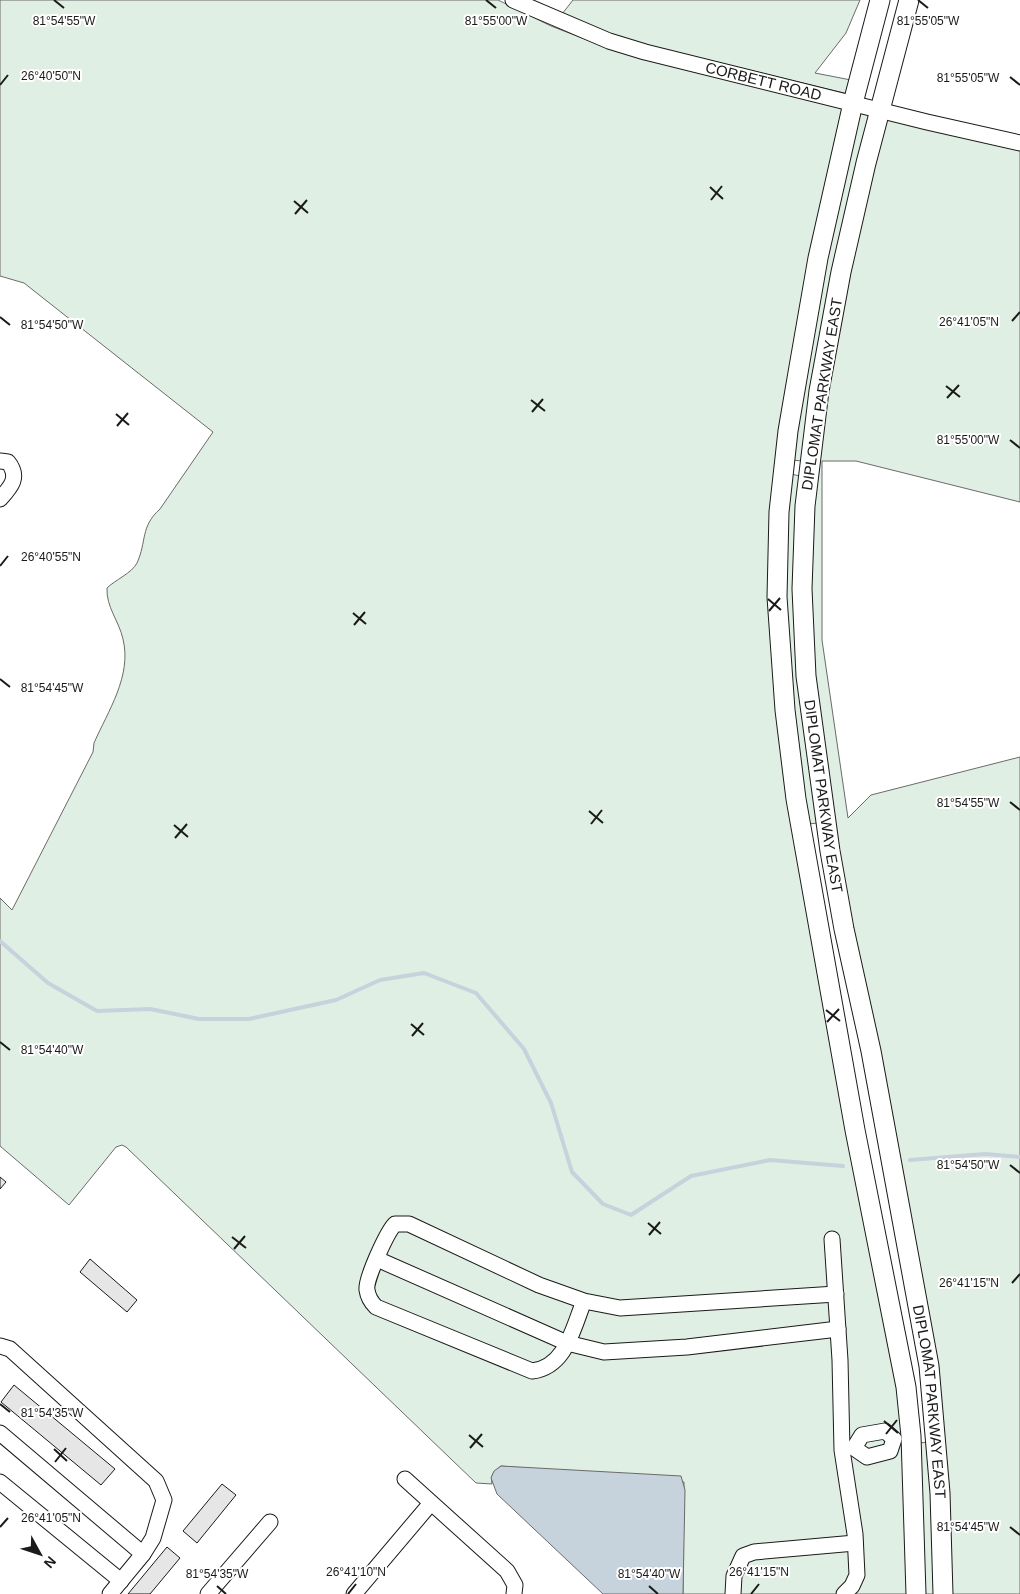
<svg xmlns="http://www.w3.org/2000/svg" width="1020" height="1594" font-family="Helvetica,sans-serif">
<rect width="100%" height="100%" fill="#fff"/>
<!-- green -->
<g fill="#e0efe3" stroke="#6a6a6a">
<path d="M0,0H498L551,26L608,48L844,108L770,597L892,1347L903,1429L908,1594H683L684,1482L501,1466C494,1471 490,1475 492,1484L476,1483L126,1147L122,1145L116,1147L69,1205L0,1146V898L12,910L93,752L94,743C108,711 132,676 123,639C119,621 106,607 107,588C115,580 132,573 137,563C147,541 140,527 160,509L213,432L24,283L0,276Z"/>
<polygon points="573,0 860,0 846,33 815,73 851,80 848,94 646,45 611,34 562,14"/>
<polygon points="859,112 871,115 802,461 792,460 825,260"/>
<polygon points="886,119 1020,150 1020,502 856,461 822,461 822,640 848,818 871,795 1020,757 1020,1594 950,1594 948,1494 837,843 814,676 810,540 821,431 848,274"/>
<path d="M791,474L800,476L818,823L808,824C798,749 786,673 785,596C784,555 788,515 791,474Z"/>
<polygon points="929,1442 935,1594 923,1594 919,1443"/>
</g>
<!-- water -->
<polygon fill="#c6d2dc" stroke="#6a6a6a" points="501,1466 681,1476 685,1490 683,1594 603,1594 497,1494 491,1478 494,1471"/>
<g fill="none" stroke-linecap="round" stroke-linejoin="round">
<!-- stream -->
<g stroke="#c6d2dc" stroke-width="4">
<polyline points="0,941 48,983 97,1011 150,1009 199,1019 249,1019 336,1000 380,980 424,973 476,993 524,1049 551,1103 572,1172 603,1204 631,1215 691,1176 770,1160 843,1166"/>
<polyline points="910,1160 985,1154 1020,1157"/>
</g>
</g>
<!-- building -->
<g fill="#e6e6e6" stroke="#1a1a1a">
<polygon points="0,1177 6,1182 0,1189"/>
<polygon points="90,1259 137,1300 127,1312 80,1272"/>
<polygon points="14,1385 115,1469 101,1485 1,1402"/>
<polygon points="222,1484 236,1495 197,1543 183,1531"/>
<polygon points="167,1547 180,1558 150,1594 128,1594"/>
</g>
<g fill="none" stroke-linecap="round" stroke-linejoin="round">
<!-- minor casing -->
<g stroke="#1a1a1a" stroke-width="17">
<g id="minor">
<path id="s1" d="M513,0L609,41L645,52L927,122L1020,143"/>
<path d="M0,461L8,462C20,477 11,487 0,499"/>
<polyline points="832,1239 840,1360 842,1450 855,1534 857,1575 852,1586 844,1594"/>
<polyline points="377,1259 567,1343 604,1352 687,1347 838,1329"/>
<path d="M584,1301C573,1328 566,1367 532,1371L376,1307C371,1302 368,1297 367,1290C365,1280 387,1232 395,1224H409L539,1285L584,1301L620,1308L836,1294"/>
<polyline points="0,1346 10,1349 156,1481 164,1500 153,1538 143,1554"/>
<polygon points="885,1431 894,1439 890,1451 867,1457 854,1448 862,1435"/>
<polyline points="0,1433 143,1554 110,1594"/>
<polyline points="405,1479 507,1571 515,1585 514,1594"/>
<polyline points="0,1482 121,1581"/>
<polyline points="208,1594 270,1522"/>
<polyline points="354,1594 431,1503"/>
<polyline points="733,1594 734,1576 743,1556 754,1552 855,1543"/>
</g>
</g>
<!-- major casing -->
<g stroke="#1a1a1a" stroke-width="21">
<g id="major">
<polyline points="880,0 853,103 818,258 799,367 788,431 779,512 777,597 785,710 796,799 855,1130 906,1387 911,1436 916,1594"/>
<path id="s2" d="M909,0L866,163L841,272L819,391L805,506L802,589L806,676L830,851L844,929L871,1051L929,1366L940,1493L943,1594"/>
</g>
</g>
<!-- minor -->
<use href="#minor" stroke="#fff" stroke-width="15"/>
<!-- major -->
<use href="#major" stroke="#fff" stroke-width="19"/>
</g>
<!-- ticks -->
<path fill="none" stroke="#1a1a1a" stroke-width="2" d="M54,0L64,8M486,0L496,8M918,0L928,8M1010,77L1020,85M0,85L8,75M710,187L723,199M711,200L722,186M294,201L308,213M295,214L307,200M0,317L10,325M1012,321L1020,312M946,386L960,397M947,398L959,385M531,400L545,411M532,412L543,399M116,414L129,425M117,426L128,413M1010,440L1020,448M0,566L8,556M768,599L781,610M769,611L780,598M353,613L366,624M354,625L365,612M0,679L10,687M1010,802L1020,810M589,811L603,823M591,824L602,810M174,825L188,837M175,838L187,824M826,1010L840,1021M827,1022L839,1009M411,1024L424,1035M412,1036L423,1023M0,1042L10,1050M1010,1165L1020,1173M648,1223L661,1234M649,1235L660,1222M232,1237L246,1248M234,1249L245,1236M1012,1283L1020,1274M0,1404L10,1412M884,1421L898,1433M886,1434L897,1420M469,1435L483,1447M470,1448L482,1434M54,1449L67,1461M55,1462L66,1448M0,1527L8,1518M1010,1527L1020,1535M217,1586L226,1594M649,1586L658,1594M348,1594L356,1584M751,1594L759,1584"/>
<g text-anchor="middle" stroke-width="4" stroke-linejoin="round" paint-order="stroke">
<!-- street labels -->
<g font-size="15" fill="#1a1a1a" stroke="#fff">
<text dy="5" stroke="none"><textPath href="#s1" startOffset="264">CORBETT ROAD</textPath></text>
<text transform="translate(822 394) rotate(-81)" y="5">DIPLOMAT PARKWAY EAST</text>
<text dy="5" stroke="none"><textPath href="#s2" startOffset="809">DIPLOMAT PARKWAY EAST</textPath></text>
<text dy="5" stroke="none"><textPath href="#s2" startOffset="1424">DIPLOMAT PARKWAY EAST</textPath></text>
</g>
</g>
<g font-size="12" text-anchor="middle" fill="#1a1a1a" stroke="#fff" stroke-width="4" stroke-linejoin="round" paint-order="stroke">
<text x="64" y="25">81°54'55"W</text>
<text x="496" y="25">81°55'00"W</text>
<text x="928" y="25">81°55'05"W</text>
<text x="51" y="80">26°40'50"N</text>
<text x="968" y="82">81°55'05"W</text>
<text x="969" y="326">26°41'05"N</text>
<text x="52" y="329">81°54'50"W</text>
<text x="968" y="444">81°55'00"W</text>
<text x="51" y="561">26°40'55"N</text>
<text x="52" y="692">81°54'45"W</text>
<text x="968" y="807">81°54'55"W</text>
<text x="52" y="1054">81°54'40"W</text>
<text x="968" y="1169">81°54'50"W</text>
<text x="969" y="1287">26°41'15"N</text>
<text x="52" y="1417">81°54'35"W</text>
<text x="51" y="1522">26°41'05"N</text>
<text x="968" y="1531">81°54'45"W</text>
<text x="356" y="1576">26°41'10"N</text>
<text x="759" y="1576">26°41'15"N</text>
<text x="217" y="1578">81°54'35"W</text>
<text x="649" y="1578">81°54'40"W</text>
</g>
<!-- north arrow -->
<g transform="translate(40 1554) rotate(130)" stroke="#ffffff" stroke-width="4" paint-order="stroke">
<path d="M0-4L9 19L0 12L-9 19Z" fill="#1a1a1a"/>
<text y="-8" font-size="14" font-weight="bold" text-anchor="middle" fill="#1a1a1a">N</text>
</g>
</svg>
